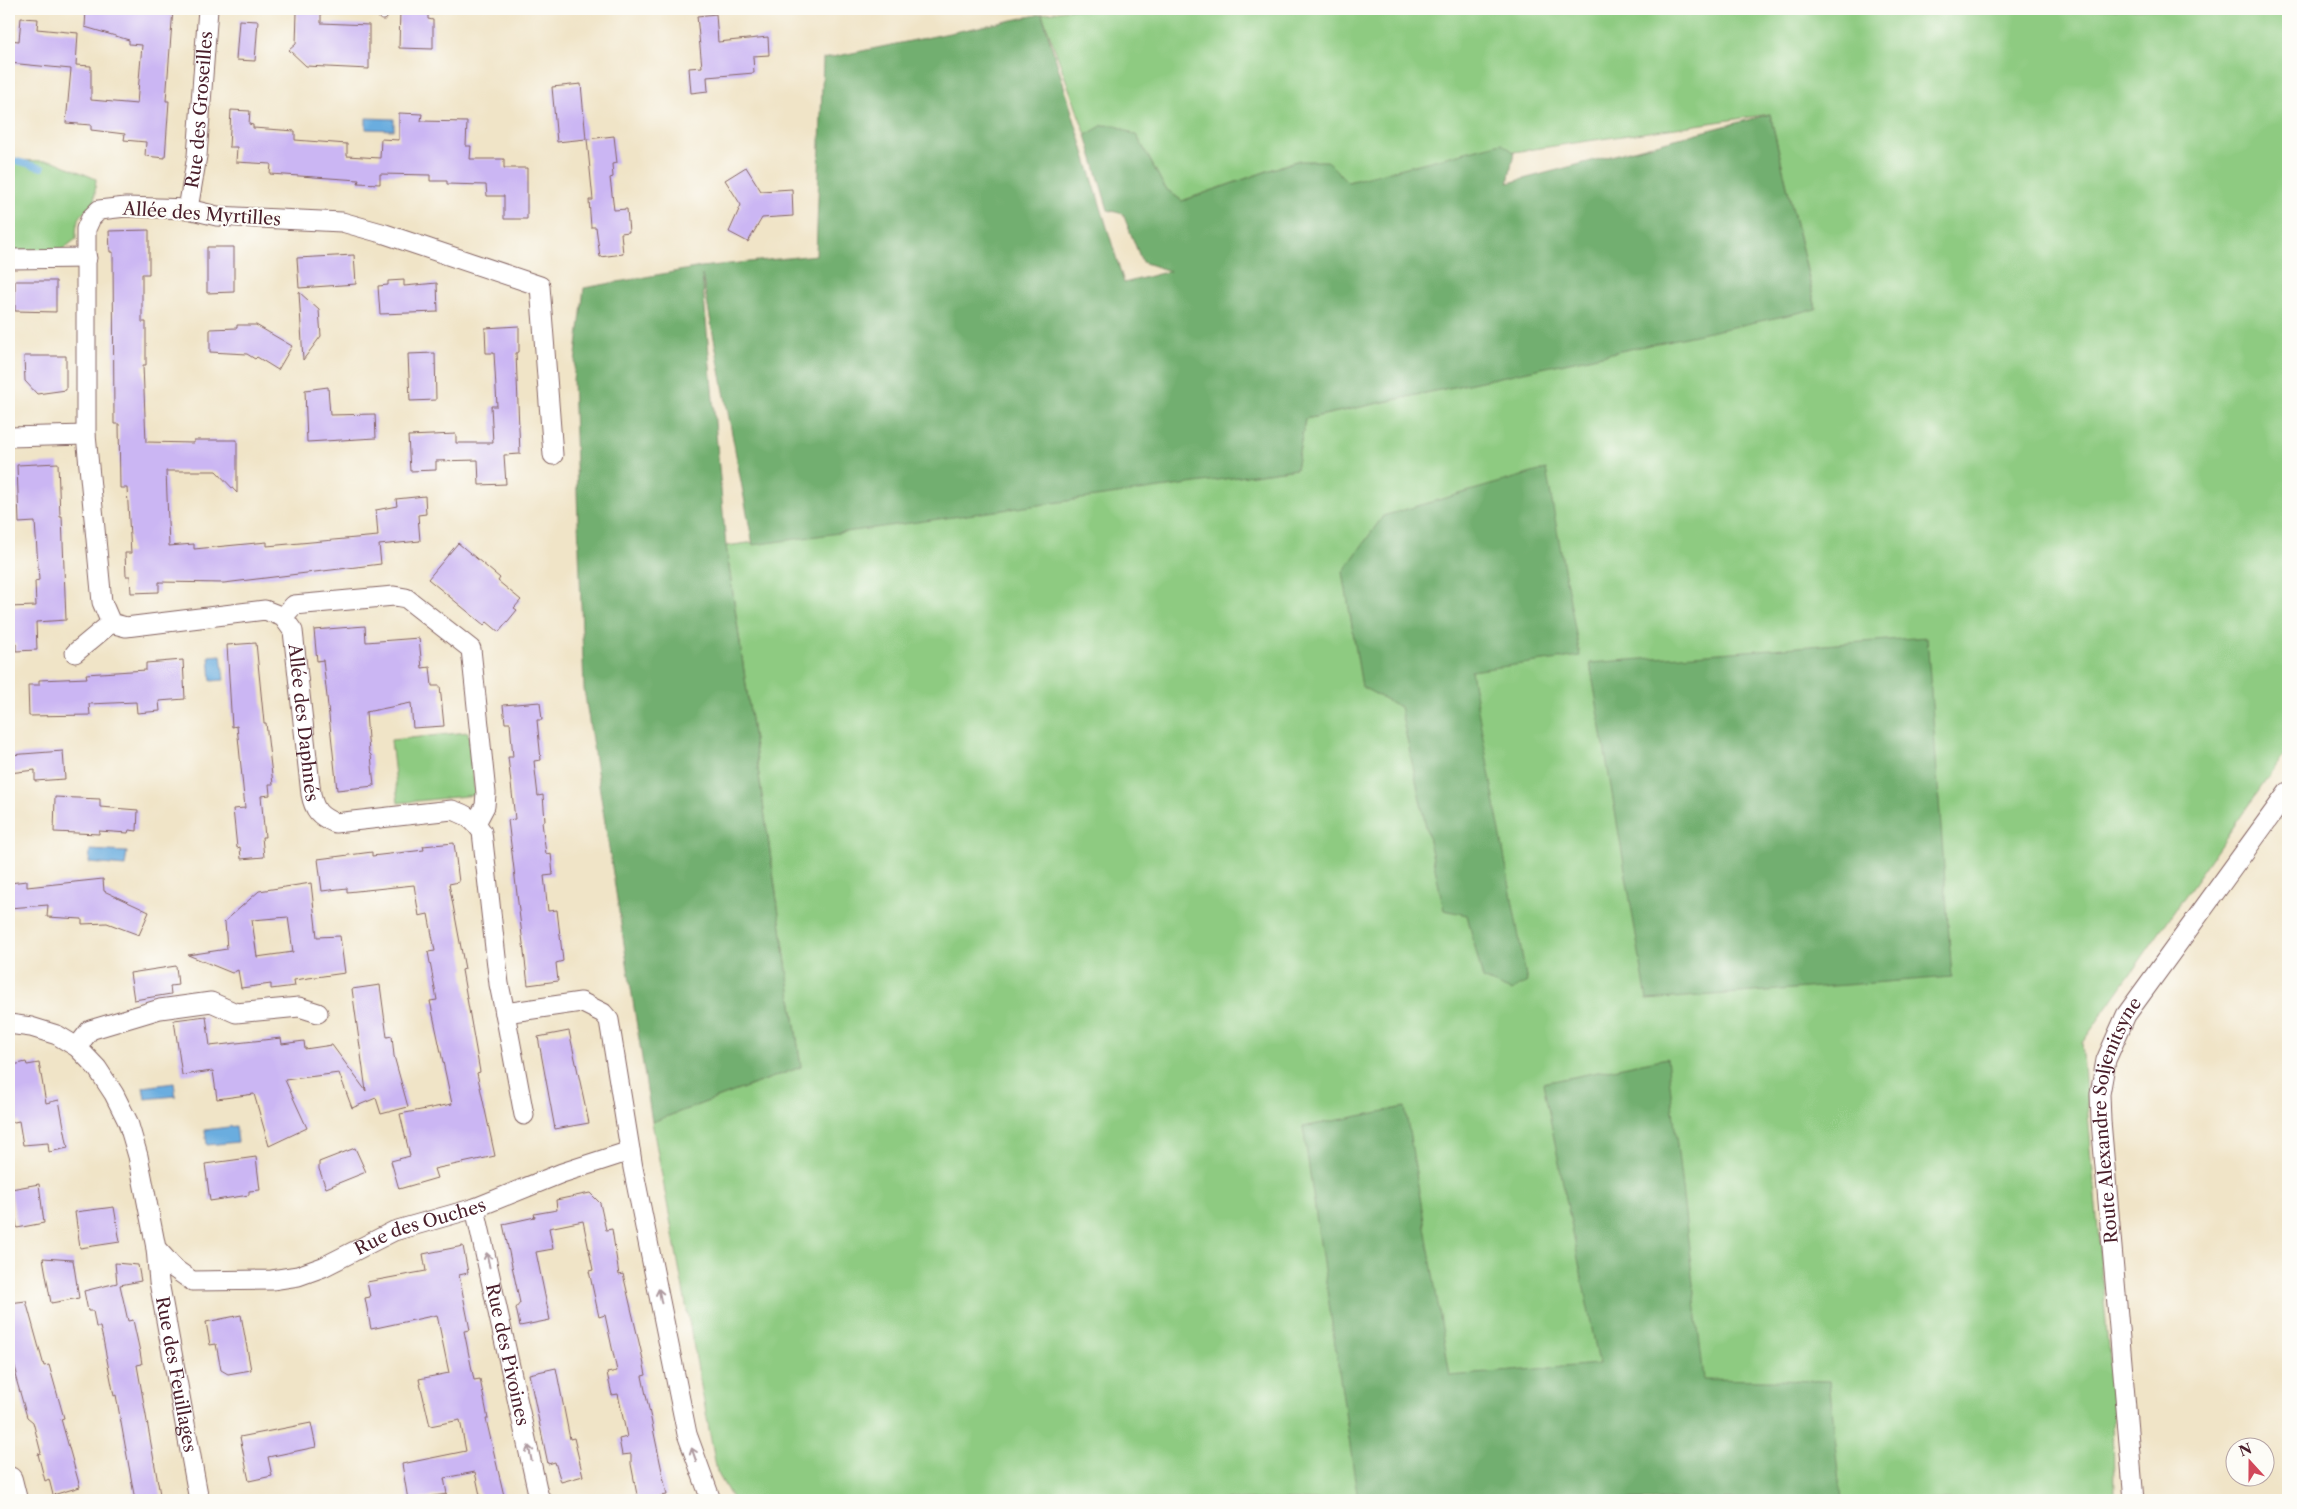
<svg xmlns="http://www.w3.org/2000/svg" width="2297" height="1509" font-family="'Libre Caslon Text',serif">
<rect width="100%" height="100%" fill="#fdfcf7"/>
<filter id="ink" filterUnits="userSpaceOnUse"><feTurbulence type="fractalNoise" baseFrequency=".02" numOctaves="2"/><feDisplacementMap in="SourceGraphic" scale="10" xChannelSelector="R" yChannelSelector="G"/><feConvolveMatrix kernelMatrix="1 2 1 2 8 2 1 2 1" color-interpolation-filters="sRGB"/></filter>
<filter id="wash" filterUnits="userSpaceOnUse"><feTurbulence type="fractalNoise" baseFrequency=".0096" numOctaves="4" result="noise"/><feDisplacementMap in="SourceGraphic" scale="20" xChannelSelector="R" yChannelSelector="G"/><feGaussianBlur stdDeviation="1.12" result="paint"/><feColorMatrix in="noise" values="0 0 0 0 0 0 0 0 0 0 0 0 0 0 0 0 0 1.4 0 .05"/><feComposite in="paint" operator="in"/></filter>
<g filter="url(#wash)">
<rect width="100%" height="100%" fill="#f0e4c7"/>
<!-- green -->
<g fill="#8ecb81" stroke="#6c7556">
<polygon points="1070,9 2288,9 2288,749 2082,1043 2113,1405 2114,1500 733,1500 717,1472 652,1122 801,1067 726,546 1296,469 1305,419 1816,308 1770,114 1514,152 1347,182 1296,161 1182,201 1165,188 1137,136 1117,126 1086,135 1042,14"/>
<path d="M9,160L54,161L96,179L94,205C78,215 76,221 76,239L59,252L9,250Z"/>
<polygon points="468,732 475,795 398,803 391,740"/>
</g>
<!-- forest -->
<g fill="#72af6f" stroke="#5e674d">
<polygon points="1042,14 1124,283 1170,271 1142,262 1123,214 1108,210 1086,135 1103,125 1117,126 1137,136 1165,188 1182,201 1296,161 1327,161 1348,182 1501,143 1514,152 1508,183 1770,114 1816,309 1305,419 1296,469 753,545 702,275 726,546 801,1067 652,1122 584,689 573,380 584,288 701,267 816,255 823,59"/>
<polygon points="1546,469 1580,656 1471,671 1527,982 1511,991 1483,979 1467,915 1444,910 1400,707 1362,687 1343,572 1383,516"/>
<polygon points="1927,637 1952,977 1647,1000 1590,663"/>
<polygon points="1667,1058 1704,1379 1829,1381 1842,1500 1358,1500 1303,1127 1405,1107 1450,1376 1599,1364 1543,1083"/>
</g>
<!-- water -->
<g fill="#6baddf" stroke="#5a6685">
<polygon points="366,118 394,119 394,130 366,129"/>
<polygon points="221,655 224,680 211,681 209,656"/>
<polygon points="90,850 127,852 125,866 89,863"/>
<polygon points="174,1083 176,1096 145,1099 143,1087"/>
<polygon points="236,1126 238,1142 207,1145 205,1130"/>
</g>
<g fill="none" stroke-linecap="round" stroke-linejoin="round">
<!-- stream -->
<polyline stroke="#6baddf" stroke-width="6" points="9,161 13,160 42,168"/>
</g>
<g id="blocks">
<!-- building -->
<g fill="#cbb6f3" fill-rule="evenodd">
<polygon points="86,9 173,9 166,101 169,101 165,158 145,156 146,142 124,140 125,134 91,130 91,125 66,123 71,69 9,63 9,40 19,41 21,18 38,19 37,29 78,33 76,65 91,66 91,100 137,104 142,45 129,44 129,40 85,27"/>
<polygon points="400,9 428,9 428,19 433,20 433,49 399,48"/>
<polygon points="297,12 321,12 321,23 369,25 369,69 306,66 289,50 296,44"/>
<polygon points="716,14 718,42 768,37 769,55 753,56 754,73 707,77 708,91 691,93 689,68 702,67 697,16"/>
<polygon points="239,20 258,21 255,61 236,60"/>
<polygon points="581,84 586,139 557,142 552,87"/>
<polygon points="231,110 250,111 249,124 253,125 253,128 295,131 295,140 347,144 347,156 380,158 381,139 399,140 399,113 422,114 421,121 467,122 466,146 471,146 470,159 504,159 504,168 527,168 527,219 504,219 504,196 487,196 486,185 447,184 447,181 430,181 430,175 380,174 380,184 358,183 359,180 270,174 271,164 236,162 237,147 229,147"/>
<polygon points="614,136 617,163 612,164 613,177 610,178 614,210 627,209 629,232 621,233 623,254 600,257 596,227 591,227 589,200 593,200 587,139"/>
<polygon points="746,167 761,191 792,189 793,216 762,218 748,242 729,232 741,205 725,180"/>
<polygon points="149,230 149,274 142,274 142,322 146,322 146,365 143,365 146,442 194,443 194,440 237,440 237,493 216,471 166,471 169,546 194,544 194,549 267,542 267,546 378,536 376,510 397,506 396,499 425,496 426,514 418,515 420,541 379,545 381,564 224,583 159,582 159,592 131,593 130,576 126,576 125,553 131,553 127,488 120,488 119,424 114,424 113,252 110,252 109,231"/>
<polygon points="207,247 234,247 234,292 207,293"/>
<polygon points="354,255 356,284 299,288 297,258"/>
<polygon points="404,280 404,286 437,283 438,312 380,314 378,286 388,285 388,281"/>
<polygon points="15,281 56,281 56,312 15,311"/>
<polygon points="299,292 319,310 321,336 303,360"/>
<polygon points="237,325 256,325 292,346 278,370 257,357 255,359 247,354 210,352 210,329 237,328"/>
<polygon points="519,326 519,352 516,353 520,454 504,455 506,484 479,485 478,460 436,461 436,470 410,471 408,436 456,434 456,443 493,443 491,406 497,406 494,353 486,353 485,328"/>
<polygon points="435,353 436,400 410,401 408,354"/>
<polygon points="24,356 66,356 66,390 37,394 25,381"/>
<polygon points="328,387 330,415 375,414 376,438 307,442 305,390"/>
<polygon points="58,463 60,516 62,516 66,620 36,622 37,650 16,651 16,644 9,644 9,607 36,606 35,581 39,580 35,522 19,523 17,465"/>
<polygon points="458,543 500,578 498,581 521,600 514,608 517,610 499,632 487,622 484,625 428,579"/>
<polygon points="365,626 366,642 419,638 422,668 430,667 432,686 440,686 444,726 413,728 411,703 366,712 369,753 371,755 374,786 337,790 323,660 317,661 314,630"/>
<polygon points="256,643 264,723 266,723 273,784 269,784 270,795 261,796 265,837 262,837 264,857 241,859 240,847 237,848 233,809 245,808 237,726 232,727 227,645"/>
<polygon points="183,660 185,699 159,701 160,711 137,713 136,702 89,704 90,715 29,716 28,685 39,685 39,680 87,678 86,674 146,670 146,663"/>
<polygon points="540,702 542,720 537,720 541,760 534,761 538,796 543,795 545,821 542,822 546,854 551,853 553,875 544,876 548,911 557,910 563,961 556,963 558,981 528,985 508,820 515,819 508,757 513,757 510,723 505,723 503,705"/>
<polygon points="63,751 65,779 35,781 35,770 9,773 9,755"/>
<polygon points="55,797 100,799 100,807 138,810 137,831 129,830 128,833 99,831 99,834 54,832"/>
<polygon points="454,843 459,882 449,884 465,969 462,970 480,1072 477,1073 495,1156 434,1169 437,1178 399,1189 391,1161 410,1156 400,1114 452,1104 430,1001 437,1000 428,952 435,951 428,914 419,916 414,885 347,892 347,888 322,891 318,859 372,852 372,856 424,850 423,846"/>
<polygon points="103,879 104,891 149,912 139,935 107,923 82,924 82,919 47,917 48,905 9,908 9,883 27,881 27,887"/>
<path d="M311,883L317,937L340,936L345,973L294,980L295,986L271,989V984L241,988L238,970L232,973L188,955L227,949L225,922L223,923L259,891ZM288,917L293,952L257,957L252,920Z"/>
<polygon points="176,966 178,985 170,986 171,994 134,1000 130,973"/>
<polygon points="380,985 387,1037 392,1036 394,1056 408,1107 381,1114 376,1098 352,1108 339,1073 285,1080 307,1128 269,1146 254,1094 217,1099 213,1071 182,1075 174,1020 206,1016 210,1046 281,1038 282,1044 304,1041 305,1049 332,1045 366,1091 352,989"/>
<polygon points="569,1031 589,1123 555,1129 538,1037"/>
<polygon points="26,1062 27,1065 39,1063 46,1103 59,1100 68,1148 49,1152 48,1143 23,1145 19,1121 9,1123 9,1066"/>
<polygon points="355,1148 366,1172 326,1188 319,1169 319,1162"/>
<polygon points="256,1157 260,1190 249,1191 249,1195 210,1201 205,1164"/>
<polygon points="39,1184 44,1223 17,1228 11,1189"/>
<polygon points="590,1193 600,1203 606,1230 612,1229 619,1275 623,1274 642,1355 646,1375 642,1376 667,1495 640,1500 638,1500 631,1464 631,1454 622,1455 619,1439 627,1437 618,1394 612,1395 607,1373 617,1371 605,1315 599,1317 589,1271 593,1270 583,1221 549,1228 553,1249 536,1252 550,1320 520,1326 516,1308 520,1303 503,1224 535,1217 534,1214 557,1210 556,1200"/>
<polygon points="114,1207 120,1242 80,1248 75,1212"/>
<polygon points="463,1246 468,1273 459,1275 470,1330 464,1331 474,1380 480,1379 488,1419 486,1419 505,1500 481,1500 475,1472 444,1478 447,1494 408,1500 402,1464 466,1451 460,1420 430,1426 419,1379 449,1373 437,1315 371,1329 365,1298 370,1297 367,1282 426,1271 423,1254"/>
<polygon points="43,1258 73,1260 79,1298 51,1303"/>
<polygon points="115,1263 138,1265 141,1281 120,1285 128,1321 133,1320 140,1352 142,1364 137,1365 161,1500 135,1500 116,1395 114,1396 103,1339 100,1327 96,1327 93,1311 88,1311 84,1291 117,1283"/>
<polygon points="26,1301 44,1366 49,1365 64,1418 61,1419 80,1487 53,1495 49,1479 45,1481 38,1454 41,1453 33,1422 27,1417 15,1375 17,1374 9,1345 9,1303"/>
<polygon points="241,1315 251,1370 228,1374 221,1370 216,1344 210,1345 206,1322"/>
<polygon points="556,1368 570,1439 574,1438 583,1476 561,1482 555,1462 548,1464 529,1374"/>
<polygon points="311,1423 316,1447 268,1457 272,1476 249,1481 240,1437"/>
</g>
</g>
</g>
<g filter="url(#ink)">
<use href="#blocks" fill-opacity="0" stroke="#846462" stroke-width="1"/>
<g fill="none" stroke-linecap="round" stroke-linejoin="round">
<!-- lane casing -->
<g stroke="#846462" stroke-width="11">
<polyline id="lane" points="383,15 383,9"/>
</g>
<!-- street casing -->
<g stroke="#846462" stroke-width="21">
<g id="street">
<path id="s1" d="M188,209L197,156L208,9"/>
<polyline points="9,259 87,258"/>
<polyline points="9,437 86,435"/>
<path id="s2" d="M553,455L540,286L385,234L342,222L217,216L188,209L126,207L99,210L91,218L86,229V435L102,602L111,623L126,627L265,610L283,617L293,631L311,794C314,810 319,816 335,823L452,810C466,814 474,820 482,832L499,984L505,1013L581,1002L603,1013L609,1020L633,1168L687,1434L711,1500"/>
<polyline points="283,617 294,605 394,596 406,598 471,649 486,793 485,806 476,823"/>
<polyline points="75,653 111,623"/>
<polyline points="505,1013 524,1115"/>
<path id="s3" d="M9,1024L31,1027L57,1035L77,1047L97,1068L114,1094L128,1122L138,1156L156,1248L175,1269L192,1281L272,1280L298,1276L323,1267L394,1231L475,1208L562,1173L630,1151"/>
<polyline points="77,1047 90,1030 160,1009 211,1002 236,1013 299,1007 318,1013"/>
<path id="s4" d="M475,1208L539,1498L542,1500"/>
<path id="s5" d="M156,1248L159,1282L199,1500"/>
<path id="s6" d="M2134,1500L2101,1121L2100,1094L2106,1060L2126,1015L2288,792"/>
</g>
</g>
<!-- secondary casing -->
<g stroke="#846462" stroke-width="28">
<polyline id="secondary" points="9,1480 14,1500"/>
</g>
<!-- lane -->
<use href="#lane" stroke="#fff" stroke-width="9"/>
<!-- street -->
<use href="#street" stroke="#fff" stroke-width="19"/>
<!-- secondary -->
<use href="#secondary" stroke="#fff" stroke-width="26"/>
</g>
<!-- one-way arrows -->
<defs><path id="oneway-shaft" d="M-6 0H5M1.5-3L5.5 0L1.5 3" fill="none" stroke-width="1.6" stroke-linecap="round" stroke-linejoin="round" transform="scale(1.25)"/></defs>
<g stroke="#ae9aa0">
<use href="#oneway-shaft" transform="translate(488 1260) rotate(-102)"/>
<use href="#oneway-shaft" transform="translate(660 1296) rotate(-101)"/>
<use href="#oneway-shaft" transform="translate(530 1453) rotate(-102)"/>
<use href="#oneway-shaft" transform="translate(694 1455) rotate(-109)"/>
</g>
</g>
<g text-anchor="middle" stroke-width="4.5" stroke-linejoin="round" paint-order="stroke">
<!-- street labels -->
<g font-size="18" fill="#4a1f2b" stroke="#fdfcf7">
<text dy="6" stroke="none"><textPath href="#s1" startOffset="100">Rue des Groseilles</textPath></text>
<text transform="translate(202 214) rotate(4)" y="6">Allée des Myrtilles</text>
<text dy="6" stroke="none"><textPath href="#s2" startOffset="1326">Allée des Daphnés</textPath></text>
<text dy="6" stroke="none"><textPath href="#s6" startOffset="384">Route Alexandre Soljenitsyne</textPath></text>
<text dy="6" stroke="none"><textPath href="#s3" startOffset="581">Rue des Ouches</textPath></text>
<text dy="6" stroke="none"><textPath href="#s4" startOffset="150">Rue des Pivoines</textPath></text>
<text dy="6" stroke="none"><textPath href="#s5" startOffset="128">Rue des Feuillages</textPath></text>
</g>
</g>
<!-- margin -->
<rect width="2297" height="1509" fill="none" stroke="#fdfcf7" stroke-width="30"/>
<!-- north arrow -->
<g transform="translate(2250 1462) rotate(339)"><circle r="24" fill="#fdfcf7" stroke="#b5a4a5"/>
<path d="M0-4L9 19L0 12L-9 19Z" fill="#d1495b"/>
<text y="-8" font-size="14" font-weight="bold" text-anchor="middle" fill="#4a1f2b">N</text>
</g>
</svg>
